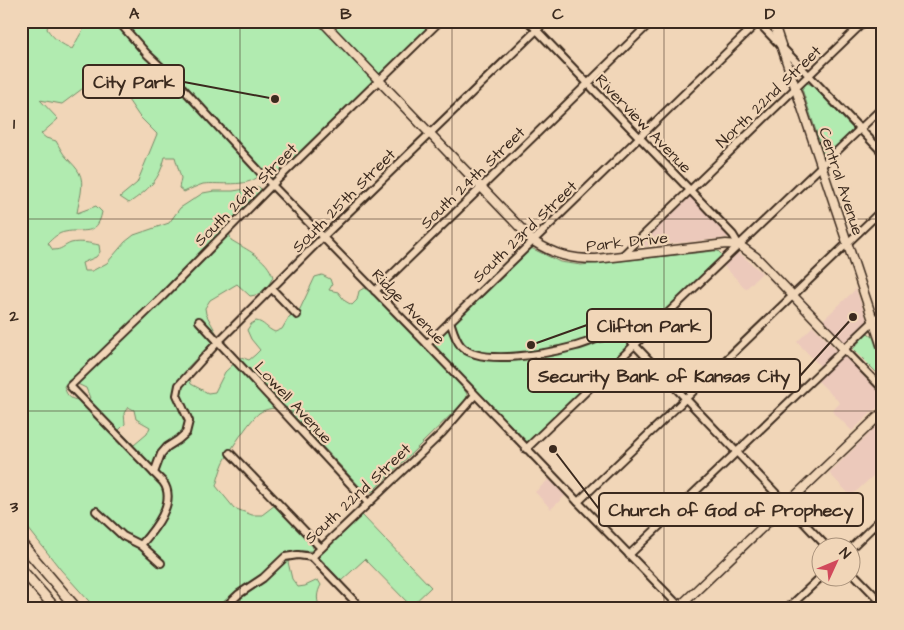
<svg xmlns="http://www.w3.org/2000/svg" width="904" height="630" font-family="'Architects Daughter',sans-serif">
<rect width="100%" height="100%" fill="#f1d6b8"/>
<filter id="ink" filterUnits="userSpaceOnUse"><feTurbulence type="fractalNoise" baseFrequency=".02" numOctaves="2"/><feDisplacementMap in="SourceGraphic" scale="10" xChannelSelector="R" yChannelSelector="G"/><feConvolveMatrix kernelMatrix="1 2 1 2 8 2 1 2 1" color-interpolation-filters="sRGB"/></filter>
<g filter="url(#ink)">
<!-- built -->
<g fill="#ecc9bb">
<polygon points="688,195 728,234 727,238 639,247 638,246 638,244"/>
<polygon points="735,252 743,256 762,273 746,289 722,264"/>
<polygon points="856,289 867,320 866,323 847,342 844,342 823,320"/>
<polygon points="813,326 836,350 836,352 820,366 797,342"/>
<polygon points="840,356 845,357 883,396 883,402 881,404 852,431 832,411 840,403 816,379"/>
<polygon points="883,420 883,467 851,496 829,473"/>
<polygon points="549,479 565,496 551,509 535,492"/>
</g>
<!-- green -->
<g fill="#b1ebb0" stroke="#768a67" fill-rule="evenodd">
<path d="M21,21H49L47,29C54,39 61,44 72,49C86,25 84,21 113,21L141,54L174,85L259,176C246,188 220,182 203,184C197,186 190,189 184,192L179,188L181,178L175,157H165C160,180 148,190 129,203L120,197L137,183L157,134L139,116L122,91L109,81L90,83L62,104L40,100L58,119L41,134L46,138L56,141C59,146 62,153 67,158C78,170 84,174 81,193C80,199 78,206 77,213L96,206L102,212C97,238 83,228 65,232C58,233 53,238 48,243L53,250C62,250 63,246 71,243C80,241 90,243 99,245L100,252L96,257L82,263L84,271H92L107,263L125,242L134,235L169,223L180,208L203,193L214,191H233L259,187L262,190V192L228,228L231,240C247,250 267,258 273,277C268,287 262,295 250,296L237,284L210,300L205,308L206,314L218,336L187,368L191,384L208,393L215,392L225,372L241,357L249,360L255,355L260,350L251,339L247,330L251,324L256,321C264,322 267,329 275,332L282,329L289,317L300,309L315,277L322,275L330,279L332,285L329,290L338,292L345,301L352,305L357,300L359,291L364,288L372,293L459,382L467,394L466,400L373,491L368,493L362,489L286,407C277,408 266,408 259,413C251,419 227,454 223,464C220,471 218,479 216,486L234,508L252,515H262L275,505L313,546L312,551H295L288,562L292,579L298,587L305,586L318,580L321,585C317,592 315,602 322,609H96L61,570L21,519V96L24,95L21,92ZM69,380L86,388L90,398C77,401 68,402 64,386ZM128,407L134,410L136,419L150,427L147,434L134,445L119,430L125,424L124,413Z"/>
<polygon points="121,21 435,21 274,177 269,177"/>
<polygon points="807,83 812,85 853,129 850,134 828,156 824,155 802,89 802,87"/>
<polygon points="531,248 560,262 581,265 714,251 718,251 722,255 721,258 530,441 527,442 432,344"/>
<polygon points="868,333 873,337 883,368 883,379 853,349 866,334"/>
<polygon points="362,515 431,587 411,606 365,559 341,581 320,558 319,556"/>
</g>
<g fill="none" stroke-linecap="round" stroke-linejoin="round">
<!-- minor casing -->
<g stroke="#3b2a1e" stroke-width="10">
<g id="minor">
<polyline points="118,21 147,54 177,82 272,185 427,344 578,502 682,609"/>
<polyline points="528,21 733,235 739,245"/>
<polyline points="757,21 883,153"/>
<polyline points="622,256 865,21"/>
<polyline points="272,289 297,315"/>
<polyline points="375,291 652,21"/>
<polyline points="199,321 368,503"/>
<path d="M450,321C453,330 455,339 461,346C480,367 550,353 576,346C594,341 609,331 628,338L828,548"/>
<polyline points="427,344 758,22"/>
<polyline points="845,350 882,388"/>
<polyline points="526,449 883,107"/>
<polyline points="230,453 321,548"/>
<polyline points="154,473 70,386 163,296 272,185 440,21"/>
<polyline points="578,502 883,209"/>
<polyline points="96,511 123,536 141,545 161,563"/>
<path d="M141,545C153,531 178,502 163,482C160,479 157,476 154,473L161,454L167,447L178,440L186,433L189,421L177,395L179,385L218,342L323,237L546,21"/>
<polyline points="851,548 883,517"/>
<polyline points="629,555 883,312"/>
<polyline points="312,557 362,609"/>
<polyline points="852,572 883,604"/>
<polyline points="223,609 239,594 263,578 285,557 298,555 312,557 442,433 475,395"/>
<polyline points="787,609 822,576"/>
</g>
</g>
<!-- major casing -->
<g stroke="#3b2a1e" stroke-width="11">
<g id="major">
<path d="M322,21L533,241C555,255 570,259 596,259L726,244L739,245L756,257L845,350"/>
<polyline points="773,21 883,350"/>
<polyline points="677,609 883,412"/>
</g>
</g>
<!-- highway casing -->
<g stroke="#3b2a1e" stroke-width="12">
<g id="highway">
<polyline points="21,543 77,609"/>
<polyline points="21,569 56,609"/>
</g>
</g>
<!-- minor -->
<use href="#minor" stroke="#f1d6b8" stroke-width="6"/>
<!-- major -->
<use href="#major" stroke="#f1d6b8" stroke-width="8"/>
<!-- highway -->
<use href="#highway" stroke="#f1d6b8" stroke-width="9"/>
</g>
</g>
<!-- grid -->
<path fill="none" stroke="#3b2a1e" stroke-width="1" stroke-opacity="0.55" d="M240,21V609M452,21V609M664,21V609M21,219H883M21,411H883"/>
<g text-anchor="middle" stroke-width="4.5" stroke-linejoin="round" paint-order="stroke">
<!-- street labels -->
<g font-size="16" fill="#3b2a1e" stroke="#f1d6b8">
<text transform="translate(768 96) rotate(-44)" y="6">North 22nd Street</text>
<text transform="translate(644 123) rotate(46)" y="6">Riverview Avenue</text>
<text transform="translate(472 177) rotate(-44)" y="6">South 24th Street</text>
<text transform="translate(842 181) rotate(72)" y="6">Central Avenue</text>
<text transform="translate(245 194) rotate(-45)" y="6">South 26th Street</text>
<text transform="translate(343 200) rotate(-45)" y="6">South 25th Street</text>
<text transform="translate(524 231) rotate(-44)" y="6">South 23rd Street</text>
<text transform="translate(627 241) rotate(-6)" y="6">Park Drive</text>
<text transform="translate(409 306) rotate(46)" y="6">Ridge Avenue</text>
<text transform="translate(294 402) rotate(47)" y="6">Lowell Avenue</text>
<text transform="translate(357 493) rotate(-43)" y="6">South 22nd Street</text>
</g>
</g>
<!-- callouts -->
<path fill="none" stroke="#3b2a1e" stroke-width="2" d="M275 99L184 82M531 345L587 325M853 317L800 376M553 449L599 509"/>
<g fill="#3b2a1e" stroke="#f1d6b8" stroke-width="2">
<circle cx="275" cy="99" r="5"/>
<circle cx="531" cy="345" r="5"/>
<circle cx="853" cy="317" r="5"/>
<circle cx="553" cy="449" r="5"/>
</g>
<g fill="#f1d6b8" stroke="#3b2a1e" stroke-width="2">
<rect x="83" y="65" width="101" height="33" rx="5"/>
<rect x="587" y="309" width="124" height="33" rx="5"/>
<rect x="528" y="359" width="272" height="33" rx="5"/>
<rect x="599" y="493" width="264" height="33" rx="5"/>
</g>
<g font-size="18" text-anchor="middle" font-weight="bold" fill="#3b2a1e">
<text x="134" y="88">City Park</text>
<text x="649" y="332">Clifton Park</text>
<text x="664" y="382">Security Bank of Kansas City</text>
<text x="731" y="516">Church of God of Prophecy</text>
</g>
<!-- margin -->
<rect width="904" height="630" fill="none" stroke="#f1d6b8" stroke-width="55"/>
<!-- north arrow -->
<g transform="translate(836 562) rotate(46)"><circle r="24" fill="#f1d6b8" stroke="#a8917a"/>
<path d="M0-4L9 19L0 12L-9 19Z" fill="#d1495b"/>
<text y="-8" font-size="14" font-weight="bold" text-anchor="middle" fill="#3b2a1e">N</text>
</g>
<rect x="28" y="28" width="848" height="574" fill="none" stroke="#3b2a1e" stroke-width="2"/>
<g font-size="16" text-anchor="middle" font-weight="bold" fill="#3b2a1e">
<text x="134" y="19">A</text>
<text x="346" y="19">B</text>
<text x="558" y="19">C</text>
<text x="770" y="19">D</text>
<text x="14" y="129">1</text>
<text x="14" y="321">2</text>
<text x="14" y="512">3</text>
</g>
</svg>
